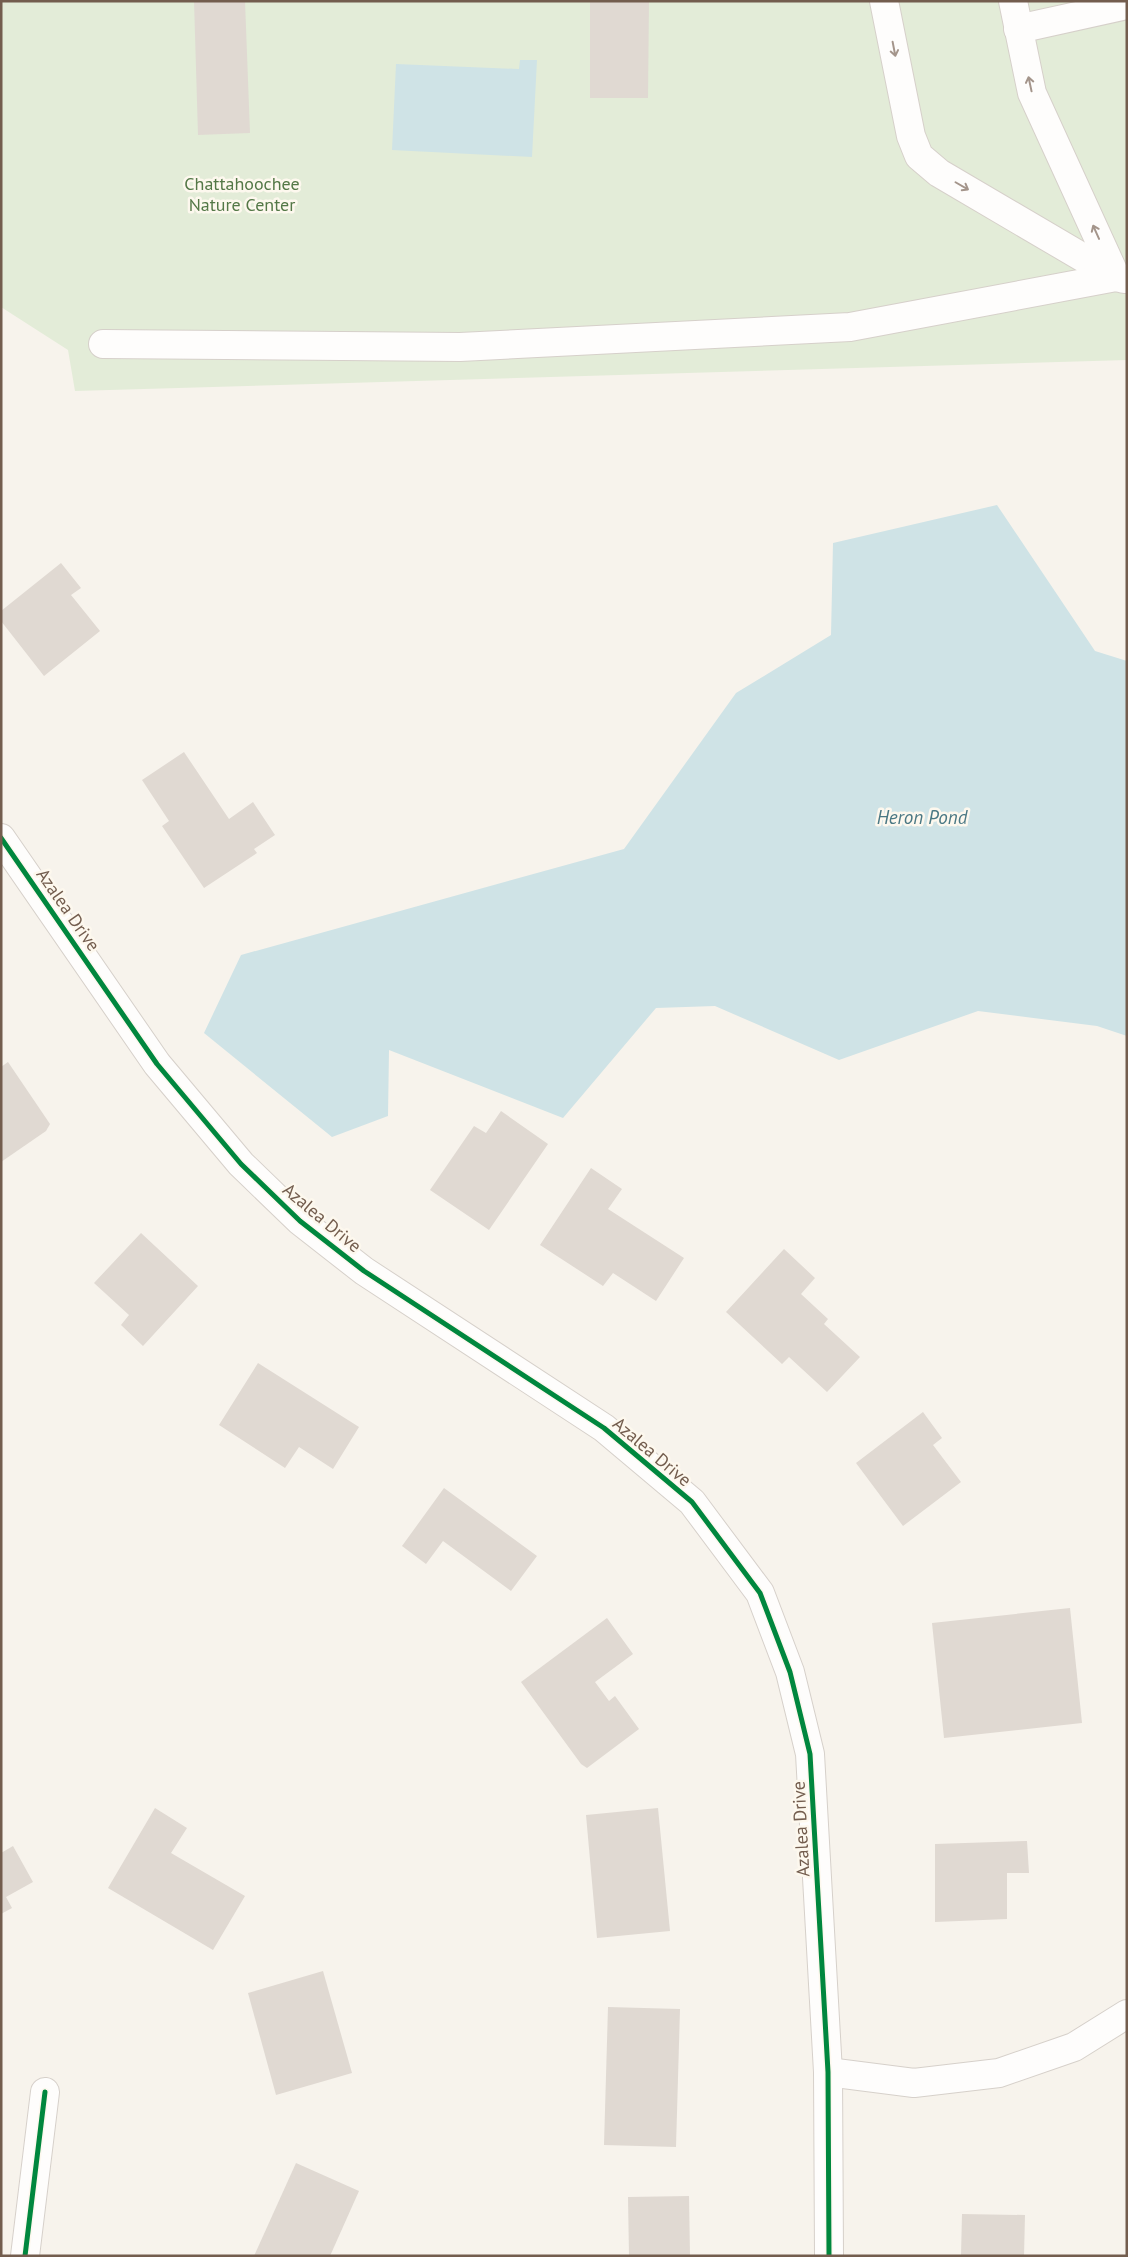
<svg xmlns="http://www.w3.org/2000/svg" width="1128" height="2257" font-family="'PT Sans',sans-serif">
<rect width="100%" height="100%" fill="#f7f3ec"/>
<!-- green -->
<polygon fill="#e3ecd8" points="1,1 1127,1 1127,360 75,391 68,350 1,307"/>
<!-- water -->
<g fill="#cfe3e6">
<polygon points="520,60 537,60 532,157 392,150 396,64 519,69"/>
<polygon points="997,505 1095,651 1127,661 1127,1036 1097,1026 978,1011 839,1060 715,1006 656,1008 563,1118 389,1050 388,1116 332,1137 204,1033 241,955 624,849 736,693 831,635 833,543"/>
</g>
<!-- building -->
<g fill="#e0d9d2">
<polygon points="194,1 245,1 250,133 198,135"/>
<polygon points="590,1 649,1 648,98 590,98"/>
<polygon points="61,563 81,588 71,595 100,631 44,676 1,621 1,611"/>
<polygon points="184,752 229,819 253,802 275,835 254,849 257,853 204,888 162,826 169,821 142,780"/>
<polygon points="8,1062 50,1124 46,1131 1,1162 1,1067"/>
<polygon points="501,1111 548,1144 489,1230 430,1190 474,1126 486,1133"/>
<polygon points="591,1168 622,1189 608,1209 684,1258 656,1301 613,1273 603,1286 540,1245"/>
<polygon points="141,1233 198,1286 143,1346 121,1325 129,1315 94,1283"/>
<polygon points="784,1249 815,1278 801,1294 828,1319 824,1324 860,1357 827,1392 789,1357 782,1364 726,1312"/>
<polygon points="258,1363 359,1427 333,1469 299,1447 285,1468 219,1425"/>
<polygon points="923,1412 942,1438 933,1445 961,1482 903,1526 856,1463"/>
<polygon points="444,1488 537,1556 511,1591 443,1541 426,1564 402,1546"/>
<polygon points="1070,1608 1082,1723 944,1738 932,1623"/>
<polygon points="607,1618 633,1654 595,1682 609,1701 615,1696 639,1729 587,1768 581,1764 521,1682"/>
<polygon points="155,1808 187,1828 171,1853 245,1896 213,1950 108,1888"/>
<polygon points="658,1808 670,1931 597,1938 586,1815"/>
<polygon points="1027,1841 1029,1873 1007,1873 1007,1919 935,1922 935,1844"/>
<polygon points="13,1846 33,1882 6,1897 12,1908 1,1914 1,1853"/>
<polygon points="323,1971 352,2073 276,2095 248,1993"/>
<polygon points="608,2007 680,2009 676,2147 604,2145"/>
<polygon points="296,2163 359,2191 330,2256 254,2256"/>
<polygon points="689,2196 690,2256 629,2256 628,2197"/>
<polygon points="962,2214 1025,2215 1024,2256 961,2256"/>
</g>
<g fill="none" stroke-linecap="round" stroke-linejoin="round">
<!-- minor casing -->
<g stroke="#d6d0ca" stroke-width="30">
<g id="minor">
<polyline points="884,1 911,136 919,156 939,173 1116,277 1124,279"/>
<polyline points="1013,1 1032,93 1116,277"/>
<polyline points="1018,29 1127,5"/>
<polyline points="103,344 460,347 850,327 1116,277"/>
<polyline points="1,838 157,1064 241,1164 300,1221 364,1271 604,1428 692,1502 760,1593 790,1672 810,1754 828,2072 829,2256"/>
<polyline points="828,2072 914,2083 999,2073 1074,2047 1127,2014"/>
<polyline points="25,2256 45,2092"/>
</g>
</g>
<!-- minor -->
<use href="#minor" stroke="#fefdfc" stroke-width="28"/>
<!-- cycleway casing -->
<g stroke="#fdf8ee" stroke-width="8">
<g id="cycleway">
<polyline points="1,838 157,1064 241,1164 300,1221 364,1271 604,1428 692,1502 760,1593 790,1672 810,1754 828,2072 829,2256"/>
<polyline points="25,2256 45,2092"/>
</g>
</g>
<!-- cycleway -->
<use href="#cycleway" stroke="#00873e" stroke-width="5"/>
</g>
<!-- one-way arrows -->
<defs><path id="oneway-shaft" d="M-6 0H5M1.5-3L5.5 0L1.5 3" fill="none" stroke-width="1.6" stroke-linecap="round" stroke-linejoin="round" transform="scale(1.25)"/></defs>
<g stroke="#a4958b">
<use href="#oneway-shaft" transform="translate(894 49) rotate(79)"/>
<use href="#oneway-shaft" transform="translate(1030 84) rotate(-102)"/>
<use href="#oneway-shaft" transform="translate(962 186) rotate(30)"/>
<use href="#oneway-shaft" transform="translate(1096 232) rotate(-114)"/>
</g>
<g text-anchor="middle" stroke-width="5" stroke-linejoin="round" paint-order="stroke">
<!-- park labels -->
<g font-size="18" fill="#547847" stroke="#fdf8ee">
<text x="242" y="190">Chattahoochee<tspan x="242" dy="21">Nature Center</tspan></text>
</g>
<!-- street labels -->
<g font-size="18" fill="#735d4e" stroke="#fdf8ee">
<text transform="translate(68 910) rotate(55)" y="6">Azalea Drive</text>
<text transform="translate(322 1218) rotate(40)" y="6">Azalea Drive</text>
<text transform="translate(652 1452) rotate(40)" y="6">Azalea Drive</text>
<text transform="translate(801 1829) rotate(-93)" y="6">Azalea Drive</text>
</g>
<!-- water labels -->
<g font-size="19" font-style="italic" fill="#4a7884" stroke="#fdf8ee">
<text x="922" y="824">Heron Pond</text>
</g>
</g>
<!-- border -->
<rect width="1128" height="2257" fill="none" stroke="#735d4e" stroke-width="5"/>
</svg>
